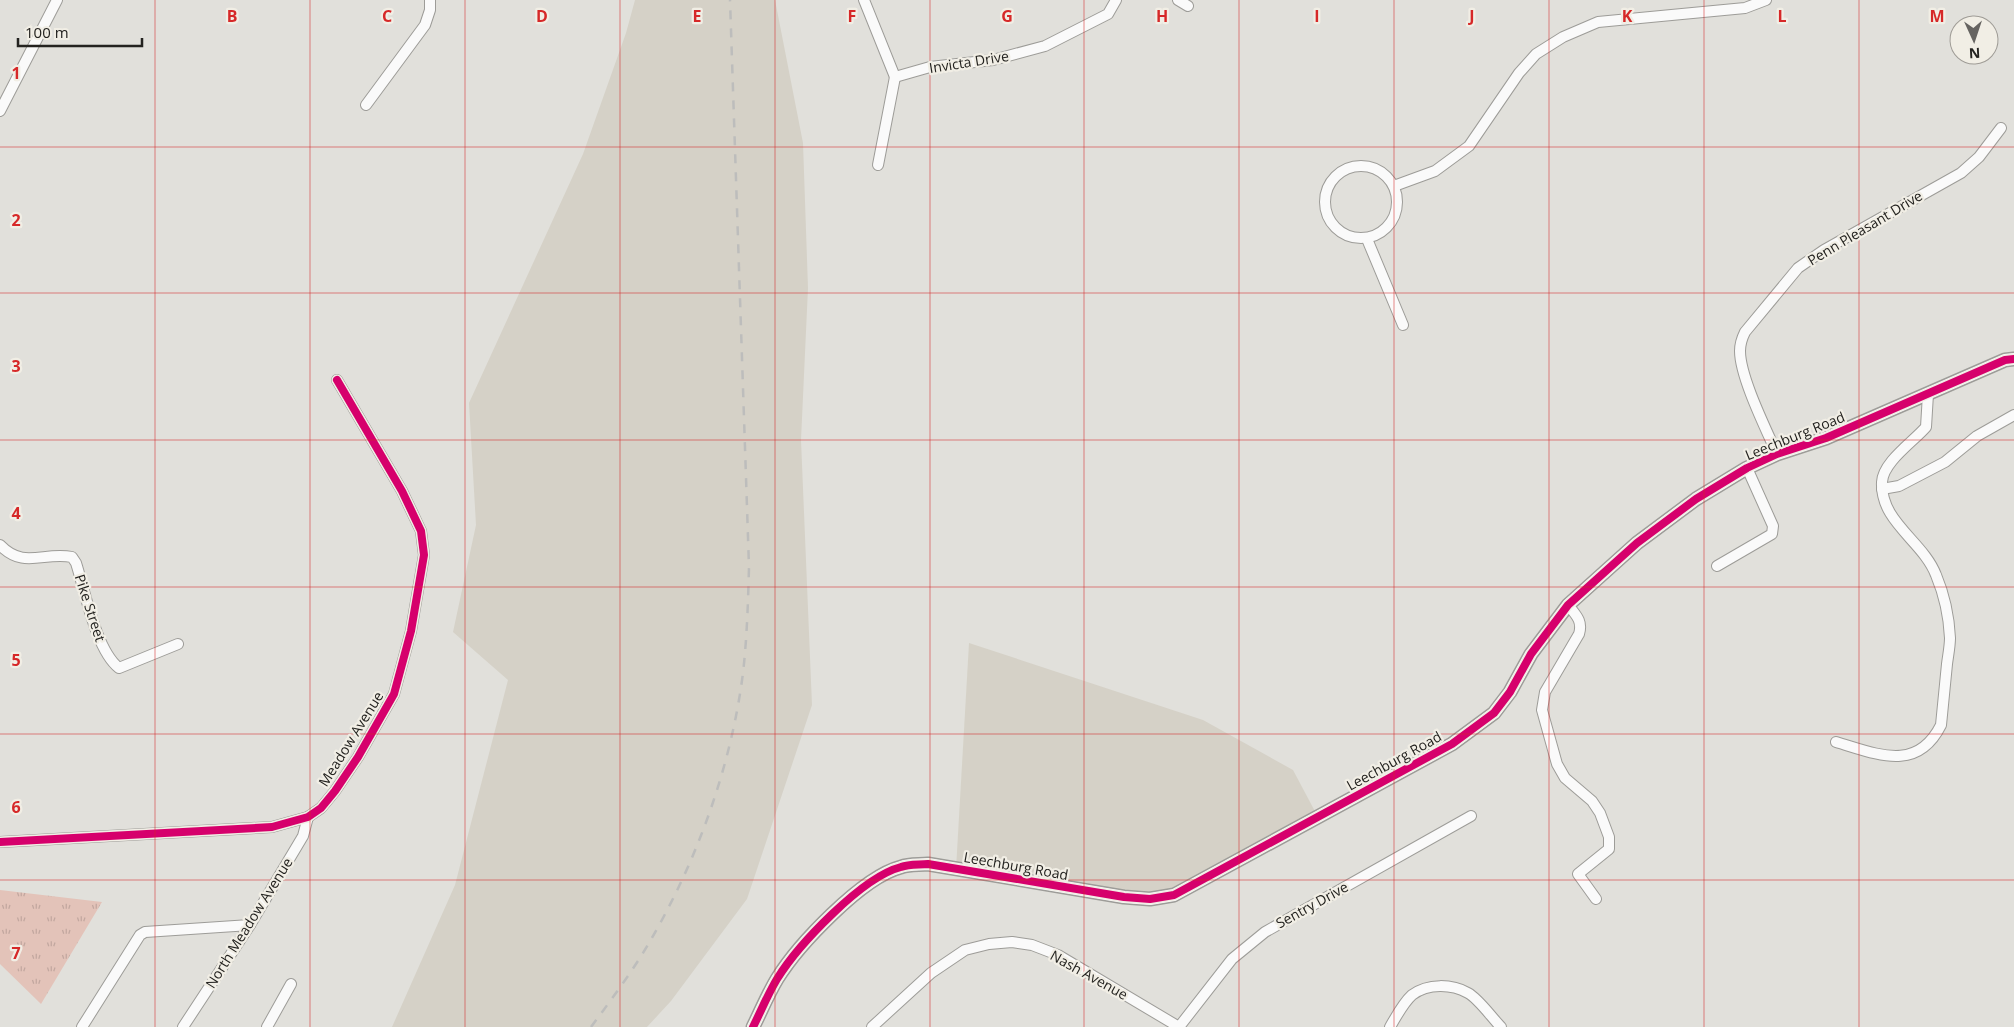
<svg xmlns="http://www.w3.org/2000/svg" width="2014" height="1027" font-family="'Open Sans',sans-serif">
<defs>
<pattern id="grass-tufts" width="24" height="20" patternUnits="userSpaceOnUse" patternTransform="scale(1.25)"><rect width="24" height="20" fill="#e3c3b9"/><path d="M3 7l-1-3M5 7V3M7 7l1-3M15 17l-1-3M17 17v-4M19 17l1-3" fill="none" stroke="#c2a79f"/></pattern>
</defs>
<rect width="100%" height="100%" fill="#e1e0db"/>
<!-- built -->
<g fill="#d5d1c7">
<polygon points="635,0 775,0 803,143 808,288 801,440 812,705 747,899 671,1001 647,1027 392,1027 455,885 508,680 453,632 476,525 469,403 583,154 626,33"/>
<polygon points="969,643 1203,720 1293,770 1318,817 1162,897 956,869"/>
</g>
<!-- grass -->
<polygon fill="url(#grass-tufts)" points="0,890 102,902 41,1004 0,964"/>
<!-- pitch -->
<polygon fill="#e3c3b9" points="8,947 24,962 15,972 0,959 0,956"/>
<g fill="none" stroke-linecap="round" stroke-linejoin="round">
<!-- minor casing -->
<g stroke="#9d9c98" stroke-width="12">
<g id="minor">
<polyline points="864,0 895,77"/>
<polyline points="1178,0 1188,6"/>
<polyline points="895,77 930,67 993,60 1045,46 1108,14 1116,0"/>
<polyline points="366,105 425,25 430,10 430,0"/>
<polyline points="0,111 57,0"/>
<polyline points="878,165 895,77"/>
<circle cx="1361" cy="202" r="36"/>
<polyline points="1394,186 1435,171 1469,146 1519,73 1536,54 1563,37 1598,22 1745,8 1766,0"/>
<polyline points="1367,239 1403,325"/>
<path d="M1777,454C1766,429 1740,377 1740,351C1740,344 1742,338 1745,332L1798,268L1824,250L1961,173L1979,157L2001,128"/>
<polyline points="1882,489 1899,486 1945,462 1977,436 2014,415"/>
<path d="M0,545C24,570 44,551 72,557L76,563C85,591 96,650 119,668L178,644"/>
<polyline points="1717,566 1772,534 1773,526 1747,468"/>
<path d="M1568,605C1576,615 1583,621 1579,634L1545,692L1542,710L1557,764L1565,778L1592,801L1600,813L1609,837V849L1578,874L1596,899"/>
<path d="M1836,742C1877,754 1917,773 1941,725C1943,705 1945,685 1947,664C1948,656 1950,646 1950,638C1949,617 1944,594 1936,575C1923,541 1880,522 1882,482C1883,462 1913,442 1926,427L1928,394"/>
<polyline points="0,842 272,827 308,817 321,808 335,791 358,757 394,694 411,631 424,555 421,531 402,491 337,380"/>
<polyline points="82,1027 140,935 145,932 250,925"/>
<polyline points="183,1027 250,925 303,836 308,817"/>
<polyline points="267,1027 291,984"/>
<polyline points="872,1027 931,973 965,950 989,944 1012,942 1032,945 1058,955 1179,1027"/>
<polyline points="1179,1027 1232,959 1265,932 1471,816"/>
<path d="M1390,1027C1396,1017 1403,1003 1412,995C1428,983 1452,984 1468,993C1479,999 1492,1018 1501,1027"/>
</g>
</g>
<!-- tertiary casing -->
<g stroke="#9d9c98" stroke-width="15">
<path id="tertiary" d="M753,1027C761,1011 768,994 777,979C798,945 862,877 901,867C909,864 919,865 928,864L1124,897L1150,899L1174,895L1452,744L1494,713L1510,692L1531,654L1568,605L1637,543L1696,499L1747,468L1777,454L1826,438L2005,360L2014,359"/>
</g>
<!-- minor -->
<use href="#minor" stroke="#fafafa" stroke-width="10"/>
<!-- tertiary -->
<use href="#tertiary" stroke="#fafafa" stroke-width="12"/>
<!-- rail -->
<path stroke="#bdbdbc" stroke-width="2.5" stroke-dasharray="9 9" stroke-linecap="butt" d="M591,1027C611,1000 632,972 649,943C697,861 731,767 743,673C747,638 748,603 749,567L730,0"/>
<!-- cycleway casing -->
<g stroke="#f1eee5" stroke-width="11">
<g id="cycleway">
<polyline points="0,842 272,827 308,817 321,808 335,791 358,757 394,694 411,631 424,555 421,531 402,491 337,380"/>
<path d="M753,1027C761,1011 768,994 777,979C798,945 862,877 901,867C909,864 919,865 928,864L1124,897L1150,899L1174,895L1452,744L1494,713L1510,692L1531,654L1568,605L1637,543L1696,499L1747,468L1777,454L1826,438L2005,360L2014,359"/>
</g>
</g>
<!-- cycleway -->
<use href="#cycleway" stroke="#d6006c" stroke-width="8"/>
</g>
<!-- grid -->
<path fill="none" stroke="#d62828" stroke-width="1" stroke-opacity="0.55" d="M155,0V1027M310,0V1027M465,0V1027M620,0V1027M775,0V1027M930,0V1027M1084,0V1027M1239,0V1027M1394,0V1027M1549,0V1027M1704,0V1027M1859,0V1027M0,147H2014M0,293H2014M0,440H2014M0,587H2014M0,734H2014M0,880H2014"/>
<g text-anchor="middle" stroke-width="4.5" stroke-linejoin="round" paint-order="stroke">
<!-- street labels -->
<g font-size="14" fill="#23221f" stroke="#f1eee5">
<text transform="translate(969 62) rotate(-9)" y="5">Invicta Drive</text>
<text transform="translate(1865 228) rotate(-31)" y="5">Penn Pleasant Drive</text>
<text transform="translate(1795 436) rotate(-22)" y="5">Leechburg Road</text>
<text transform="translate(90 608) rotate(72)" y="5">Pike Street</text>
<text transform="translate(351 739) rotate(-58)" y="5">Meadow Avenue</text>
<text transform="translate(1394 761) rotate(-29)" y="5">Leechburg Road</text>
<text transform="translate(1016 866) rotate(10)" y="5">Leechburg Road</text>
<text transform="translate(1312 905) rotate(-29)" y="5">Sentry Drive</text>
<text transform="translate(249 923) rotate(-58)" y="5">North Meadow Avenue</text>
<text transform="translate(1089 975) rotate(29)" y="5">Nash Avenue</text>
</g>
</g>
<g font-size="16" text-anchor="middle" font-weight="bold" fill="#d62828" stroke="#f1eee5" stroke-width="4.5" stroke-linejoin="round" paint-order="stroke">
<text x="232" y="22">B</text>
<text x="387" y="22">C</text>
<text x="542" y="22">D</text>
<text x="697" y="22">E</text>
<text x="852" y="22">F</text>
<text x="1007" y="22">G</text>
<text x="1162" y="22">H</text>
<text x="1317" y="22">I</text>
<text x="1472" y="22">J</text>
<text x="1627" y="22">K</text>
<text x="1782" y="22">L</text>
<text x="1937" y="22">M</text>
<text x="16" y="79">1</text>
<text x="16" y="226">2</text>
<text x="16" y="372">3</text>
<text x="16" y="519">4</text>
<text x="16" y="666">5</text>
<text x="16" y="813">6</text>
<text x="16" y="959">7</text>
</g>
<!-- north arrow -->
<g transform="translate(1974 40) rotate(177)"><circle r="24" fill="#f1eee5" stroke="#9f9c96"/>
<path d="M0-4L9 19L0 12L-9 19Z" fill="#666461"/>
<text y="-8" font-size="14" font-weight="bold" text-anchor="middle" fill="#23221f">N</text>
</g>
<!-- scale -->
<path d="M18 38v8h124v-8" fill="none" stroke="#23221f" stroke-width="2.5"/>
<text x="25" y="38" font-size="15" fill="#23221f" stroke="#f1eee5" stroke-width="4" paint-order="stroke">100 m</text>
</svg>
